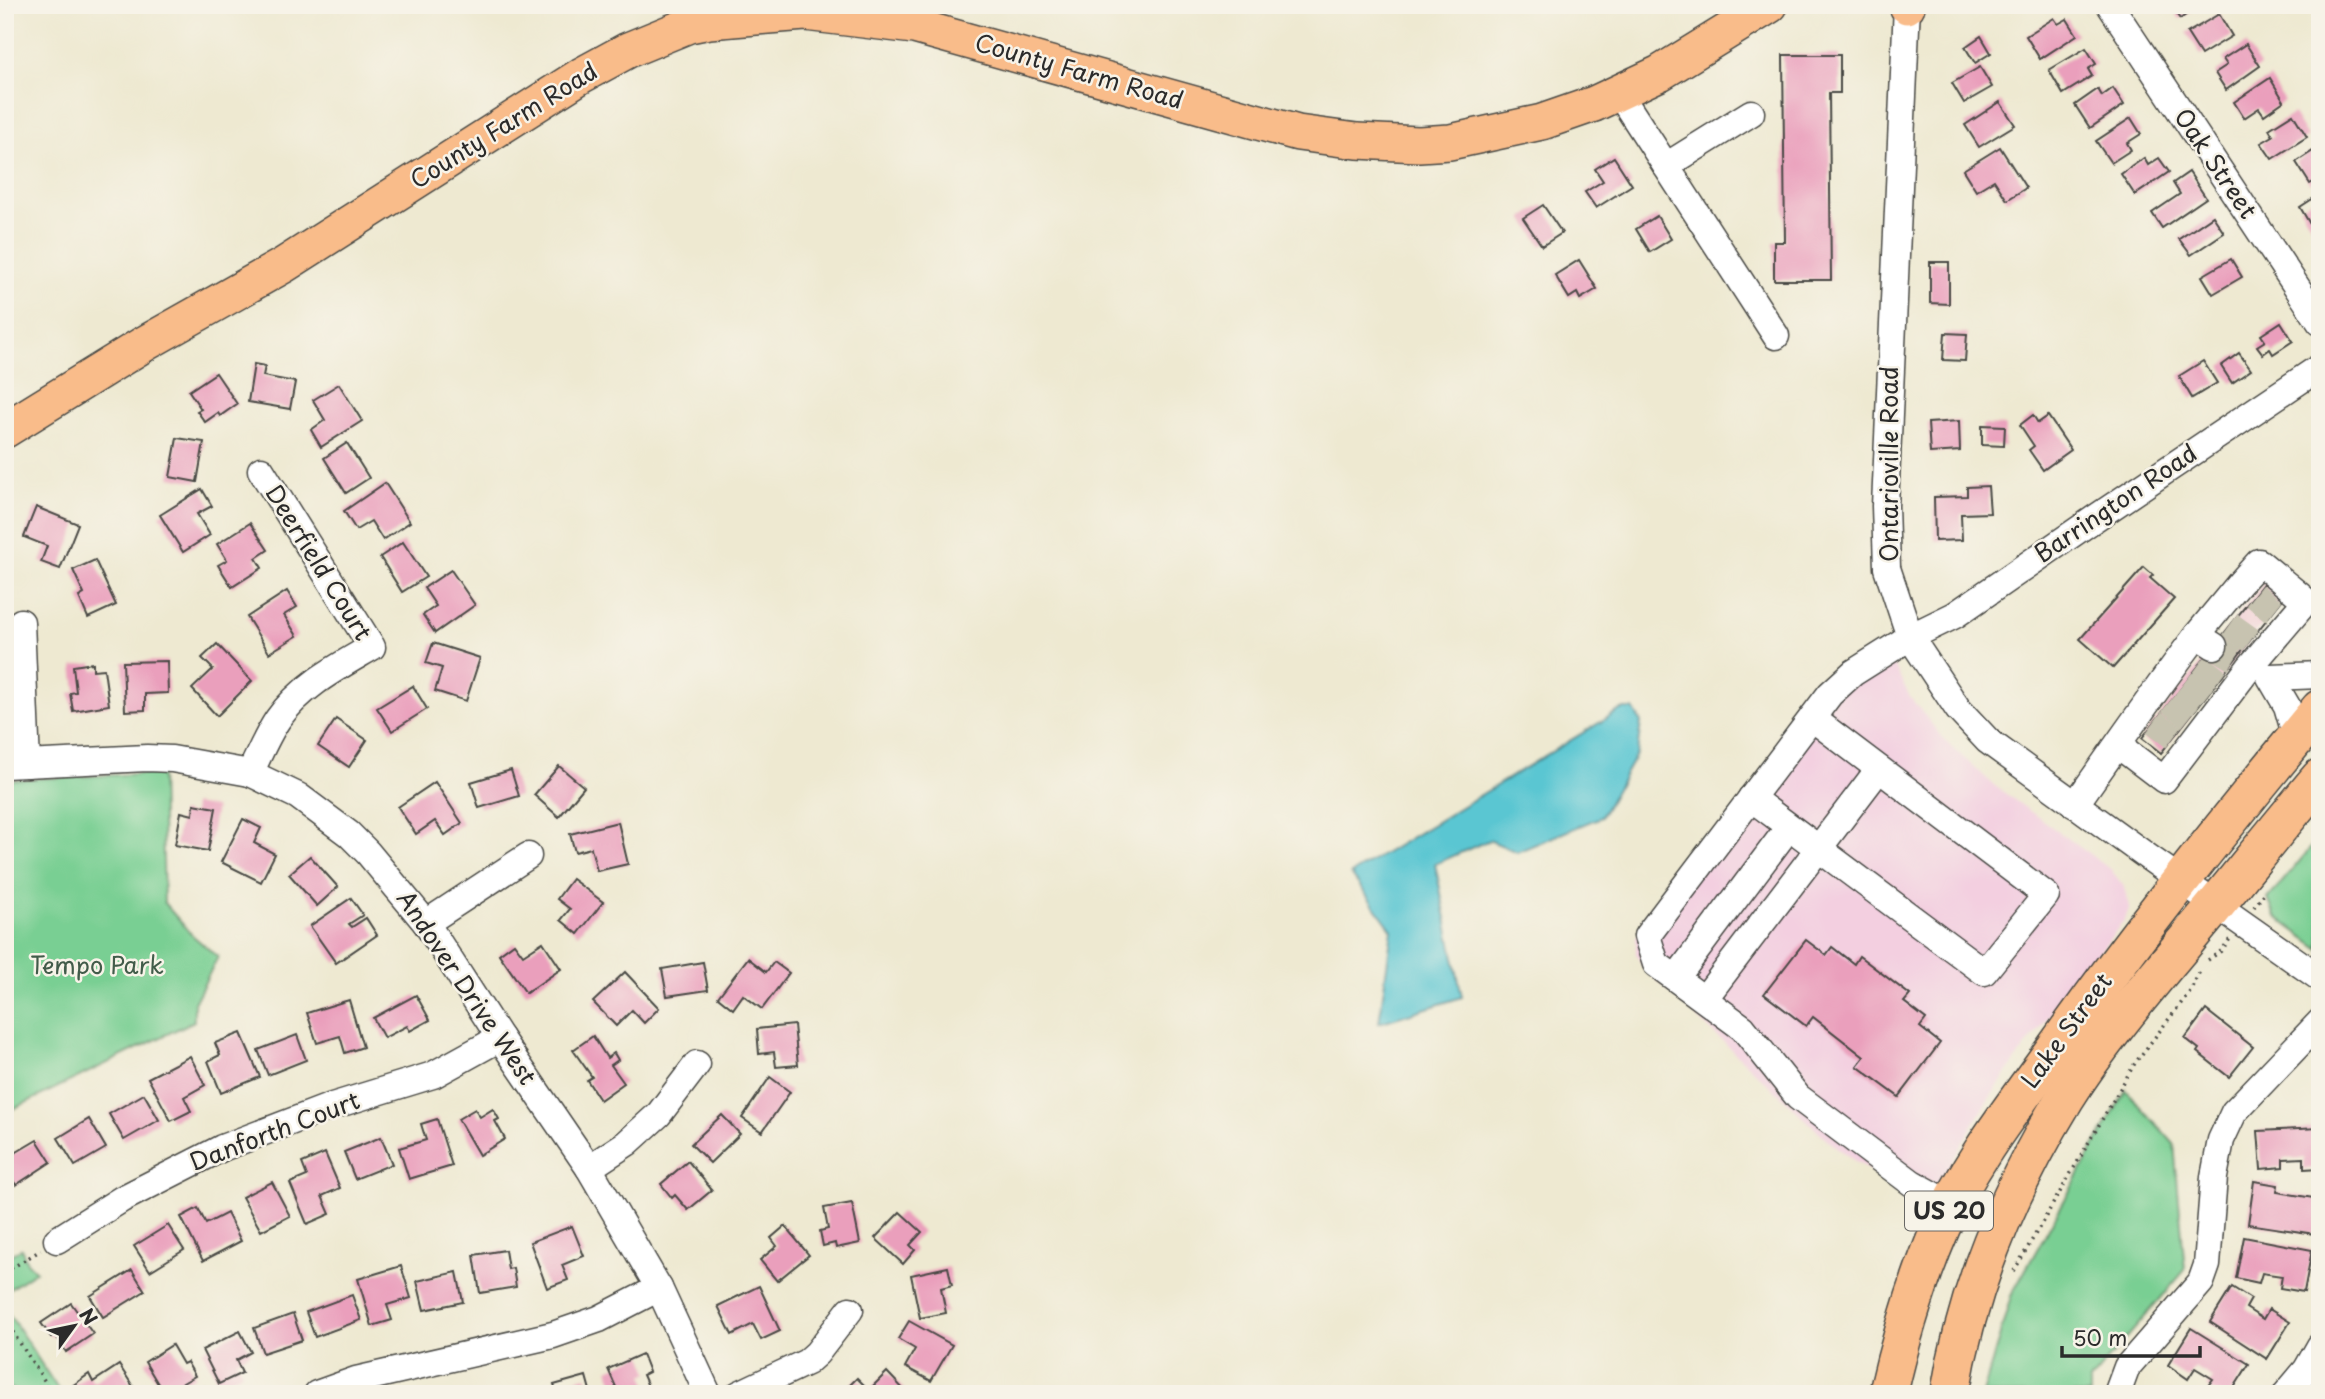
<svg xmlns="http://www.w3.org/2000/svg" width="2325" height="1399" font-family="'Playpen Sans',sans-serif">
<rect width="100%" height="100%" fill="#f7f3e8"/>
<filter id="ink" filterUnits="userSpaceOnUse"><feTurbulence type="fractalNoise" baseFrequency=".0143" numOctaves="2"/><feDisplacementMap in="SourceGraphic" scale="14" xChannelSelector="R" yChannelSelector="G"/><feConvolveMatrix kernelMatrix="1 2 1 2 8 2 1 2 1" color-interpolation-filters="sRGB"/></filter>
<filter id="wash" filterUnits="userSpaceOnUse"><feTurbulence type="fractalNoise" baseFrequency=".00686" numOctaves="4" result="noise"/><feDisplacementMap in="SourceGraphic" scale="28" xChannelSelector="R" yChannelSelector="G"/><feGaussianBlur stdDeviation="1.57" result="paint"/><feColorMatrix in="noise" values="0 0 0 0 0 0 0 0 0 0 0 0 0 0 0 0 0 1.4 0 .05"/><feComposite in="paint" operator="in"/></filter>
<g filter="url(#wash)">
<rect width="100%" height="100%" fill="#eee9d1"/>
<!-- built -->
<polygon fill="#f3cfe0" points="1882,642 1910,697 1946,742 1995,786 2110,869 2123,885 2130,906 2125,919 2020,1054 1984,1106 1953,1159 1942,1183 1922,1212 1908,1193 1856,1162 1830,1142 1642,966 1636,953 1636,937"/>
<!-- green -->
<g fill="#79cf93" stroke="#527d5f" stroke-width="2">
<polygon points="161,773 164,903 192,935 218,957 194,1003 194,1021 5,1113 5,780"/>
<polygon points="2318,839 2320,840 2320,949 2275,916 2268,899"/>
<polygon points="2126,1090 2174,1144 2185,1270 2090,1381 2090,1394 1983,1394 2011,1296"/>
<polygon points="21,1249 27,1262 36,1271 5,1292 5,1258"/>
<polygon points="5,1308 61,1394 22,1394 5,1386"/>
</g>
<!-- water -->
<polygon fill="#5ac6d2" stroke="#42787e" stroke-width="2" points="1622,709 1633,709 1641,722 1637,753 1601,817 1517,852 1489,840 1435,864 1462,997 1379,1023 1392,930 1351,874"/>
<g id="blocks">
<!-- building -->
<g fill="#ea9fbc">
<polygon points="2170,5 2200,5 2180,19"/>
<polygon points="2219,14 2232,36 2201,55 2187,33"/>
<polygon points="2054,18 2058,24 2067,19 2077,35 2040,59 2026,36"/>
<polygon points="1981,36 1991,53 1975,63 1965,47"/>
<polygon points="2246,44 2260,66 2226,90 2215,73 2227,65 2223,59"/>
<polygon points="2086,48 2096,64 2088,69 2092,76 2063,94 2049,70"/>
<polygon points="1783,55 1840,55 1840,93 1829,93 1831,280 1774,280 1774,242 1785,242"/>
<polygon points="1980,67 1992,87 1964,103 1952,83"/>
<polygon points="2270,78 2284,101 2264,115 2259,108 2244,118 2234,102"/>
<polygon points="2113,88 2124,105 2090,128 2075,105 2098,89 2102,96"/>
<polygon points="2000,102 2015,125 1979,147 1965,125"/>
<polygon points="2293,114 2307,137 2272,159 2261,143 2273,136 2269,129"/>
<polygon points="2131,118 2141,134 2127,143 2131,150 2111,163 2096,141"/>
<polygon points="2000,147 2026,188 2007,200 1994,180 1976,191 1963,170"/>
<polygon points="2316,149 2320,156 2320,178 2310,184 2296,162"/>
<polygon points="1614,157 1632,185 1596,208 1585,192 1603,181 1595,169"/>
<polygon points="2144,158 2148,165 2159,158 2169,172 2135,195 2121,174"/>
<polygon points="2189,172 2206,198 2162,228 2152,213 2180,194 2173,183"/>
<polygon points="2320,194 2320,228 2314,231 2300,207"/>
<polygon points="1543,205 1562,233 1542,246 1523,218"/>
<polygon points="1657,216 1671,239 1650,252 1636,229"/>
<polygon points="2213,216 2224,233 2191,255 2179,239"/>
<polygon points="2231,259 2242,277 2213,294 2202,276"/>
<polygon points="1579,260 1597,289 1580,299 1577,293 1569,298 1555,275"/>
<polygon points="1930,262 1949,262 1949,304 1930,303"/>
<polygon points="2281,322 2293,341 2273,354 2270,349 2263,354 2257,346 2265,341 2261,335"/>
<polygon points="1945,333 1967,334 1965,361 1943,360"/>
<polygon points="2239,353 2251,370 2232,383 2221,366"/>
<polygon points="2203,361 2217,383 2192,398 2179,376"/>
<polygon points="254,364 265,366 263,376 295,382 290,409 248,402"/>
<polygon points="216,373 237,404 220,416 218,413 205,422 197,411 201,409 189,391"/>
<polygon points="339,384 362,421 321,447 311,430 325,420 313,400"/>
<polygon points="2033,415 2038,423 2048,416 2071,450 2043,470 2029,450 2034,446 2020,425"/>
<polygon points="1959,421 1960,451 1930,453 1928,423"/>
<polygon points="1982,425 2005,426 2004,446 1982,445"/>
<polygon points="177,438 204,442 197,482 170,477"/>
<polygon points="347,443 369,478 346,493 324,458"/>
<polygon points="385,483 410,522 383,540 371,521 356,530 344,511"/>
<polygon points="1988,486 1990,513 1961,514 1962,540 1935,541 1934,497 1967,496 1967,487"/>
<polygon points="202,489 212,506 197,514 210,535 183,552 160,515"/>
<polygon points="36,507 78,524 60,569 41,562 47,546 24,537"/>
<polygon points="250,523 268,550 256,558 262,568 232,587 218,565 227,560 217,544"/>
<polygon points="403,542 426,577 402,592 380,557"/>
<polygon points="95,560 116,605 88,618 79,597 84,594 73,570"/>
<polygon points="2144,567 2153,575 2150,578 2174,599 2113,668 2080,639"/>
<polygon points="451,570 475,605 435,633 423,615 436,606 424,588"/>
<polygon points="2266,580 2286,595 2161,753 2142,738"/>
<polygon points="287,591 297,607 284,615 297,636 269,653 247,617"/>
<polygon points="433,643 480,658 466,701 435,691 442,668 426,663"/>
<polygon points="217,644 252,681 217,716 192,689 213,669 202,658"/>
<polygon points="167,661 168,693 145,694 145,710 125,711 123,662"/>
<polygon points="93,663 93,670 104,669 109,705 73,711 70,693 76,692 73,666"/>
<polygon points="413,686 427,709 392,731 377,708"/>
<polygon points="336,719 367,740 349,767 318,746"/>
<polygon points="559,766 584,787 559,817 534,795"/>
<polygon points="511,770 519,796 479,808 471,782"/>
<polygon points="435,782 462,823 445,835 435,821 416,834 398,807"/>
<polygon points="194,804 216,808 208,851 175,845 181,812 193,815"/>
<polygon points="243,819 261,828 254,843 275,854 261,882 221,862"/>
<polygon points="618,822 628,864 597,871 591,848 575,852 570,834"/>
<polygon points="310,856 338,887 317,906 289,874"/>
<polygon points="572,879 603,902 578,934 561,920 570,909 557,899"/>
<polygon points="351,898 363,915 349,924 352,927 366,918 377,935 336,963 310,926"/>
<polygon points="1806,940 1826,955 1832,947 1854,964 1859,956 1910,995 1904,1002 1926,1019 1920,1027 1940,1043 1899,1097 1857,1066 1864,1057 1813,1017 1806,1026 1764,994"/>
<polygon points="543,942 561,969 526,993 499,954 514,943 523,955"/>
<polygon points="748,958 766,972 774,962 789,973 762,1009 743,995 733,1009 718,997"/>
<polygon points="703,962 708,990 667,996 662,969"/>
<polygon points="625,972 659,1008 644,1023 632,1010 616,1026 593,1002"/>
<polygon points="416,995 430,1020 410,1031 407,1026 384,1038 373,1018"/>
<polygon points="349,1000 363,1047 345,1053 340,1036 317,1043 307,1013"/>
<polygon points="2206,1010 2253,1047 2229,1077 2197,1052 2199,1049 2185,1038"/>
<polygon points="794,1025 798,1065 776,1067 774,1052 759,1054 757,1029"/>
<polygon points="241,1033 260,1077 221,1093 208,1061 220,1055 215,1043"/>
<polygon points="297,1035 306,1060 268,1075 258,1050"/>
<polygon points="593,1036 607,1058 614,1053 618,1060 611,1065 624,1083 600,1100 587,1080 592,1077 573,1050"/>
<polygon points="190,1056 205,1085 184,1097 191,1111 171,1121 148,1078"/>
<polygon points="770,1077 790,1092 762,1132 742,1118"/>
<polygon points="144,1094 159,1120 124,1140 109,1114"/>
<polygon points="475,1109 480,1117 493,1109 499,1119 495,1121 505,1139 479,1155 458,1119"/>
<polygon points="722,1115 740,1134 710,1163 691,1144"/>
<polygon points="89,1119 106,1148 75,1166 58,1138"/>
<polygon points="437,1119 452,1166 409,1179 399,1148 426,1140 421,1124"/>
<polygon points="2320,1128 2320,1168 2304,1169 2304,1158 2283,1159 2283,1167 2261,1169 2258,1131"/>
<polygon points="381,1137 392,1164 355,1179 344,1152"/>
<polygon points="37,1140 51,1162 16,1185 5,1168 5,1159"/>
<polygon points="325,1153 340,1188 322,1196 330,1214 307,1224 290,1183 307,1176 302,1163"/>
<polygon points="688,1161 712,1190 688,1210 675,1195 672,1198 661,1184"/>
<polygon points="2254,1181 2278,1185 2277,1192 2320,1199 2315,1234 2248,1224"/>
<polygon points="272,1182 290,1216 261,1231 242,1197"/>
<polygon points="852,1203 860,1243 836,1248 835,1243 823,1246 820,1231 828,1229 824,1208"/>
<polygon points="198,1208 206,1224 227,1213 241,1241 203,1261 181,1217"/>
<polygon points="900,1212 922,1232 910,1245 915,1250 903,1264 875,1238"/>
<polygon points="168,1225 184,1250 150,1271 134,1246"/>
<polygon points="572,1226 584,1256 562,1265 568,1280 547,1288 530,1242"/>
<polygon points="785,1226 809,1255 777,1281 760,1260 777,1246 771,1238"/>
<polygon points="2244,1237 2312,1250 2304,1292 2280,1288 2282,1276 2262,1273 2259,1283 2236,1278"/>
<polygon points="505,1250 508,1269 513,1268 516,1287 480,1293 474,1255"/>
<polygon points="401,1266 411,1298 387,1305 392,1320 372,1326 358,1279"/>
<polygon points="948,1267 952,1285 941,1288 946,1313 920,1318 911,1275"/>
<polygon points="132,1270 145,1291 103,1317 90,1296"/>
<polygon points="457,1272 463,1302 424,1310 417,1281"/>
<polygon points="759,1286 780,1331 761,1340 753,1324 732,1335 718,1306"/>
<polygon points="2232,1287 2251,1299 2246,1308 2263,1319 2269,1309 2290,1322 2267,1359 2210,1322"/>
<polygon points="352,1295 361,1320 315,1337 306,1312"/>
<polygon points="71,1303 93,1334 66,1352 55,1334 51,1337 41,1323"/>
<polygon points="293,1314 302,1340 263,1353 254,1328"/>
<polygon points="909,1321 952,1345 931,1381 905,1367 915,1349 898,1339"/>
<polygon points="2191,1328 2249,1364 2230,1394 2218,1394 2207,1387 2213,1379 2195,1368 2188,1379 2168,1365"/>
<polygon points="240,1331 251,1352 236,1360 242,1373 219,1384 202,1350"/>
<polygon points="172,1345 183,1364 187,1362 195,1376 164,1394 145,1362"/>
<polygon points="642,1354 649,1372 643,1375 651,1393 619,1394 608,1369"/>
<polygon points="119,1365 138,1394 77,1394 72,1386 89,1374 93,1382"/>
<polygon points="887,1372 908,1394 846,1394 844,1391 857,1378 869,1390"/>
<polygon points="586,1376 591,1394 557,1394 554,1385"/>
</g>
</g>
</g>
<g filter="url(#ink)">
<use href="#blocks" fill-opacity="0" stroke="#484844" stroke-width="2"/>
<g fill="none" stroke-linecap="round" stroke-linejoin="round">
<!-- minor-tunnel -->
<g stroke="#c7c3b0" stroke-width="26" stroke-dasharray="26 13" stroke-linecap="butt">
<polyline points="2254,595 2274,611"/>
<polyline points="2230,625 2251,640"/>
<polyline points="2214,646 2235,659"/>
<polyline points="2198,666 2218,681"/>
<polyline points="2184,683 2204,699"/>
<polyline points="2170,701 2190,717"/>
<polyline points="2154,722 2174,737"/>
</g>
<!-- minor casing -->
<g stroke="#484844" stroke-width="29">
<g id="minor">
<polyline points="1907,5 1885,506 1887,568 1910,637 1958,709 1988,741 2148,857 2320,978"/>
<polyline points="2110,5 2320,322"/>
<polyline points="1618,92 1776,336"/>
<polyline points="1666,166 1751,113"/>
<polyline points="21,622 27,764"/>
<polyline points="2296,737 2287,706 2270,677 2320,675"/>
<polyline points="2118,745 2164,780 2249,668 2306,601 2259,562 2240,583 2197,635"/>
<polyline points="5,765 147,758 172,759 250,773 298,796 349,834 368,853 426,923 500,1038 589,1168 659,1288 708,1394"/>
<path d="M250,773C259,755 267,735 278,719C301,686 338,667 372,647L261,470"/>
<polyline points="1751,798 1984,972 2046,895 1812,718"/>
<path d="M2075,805C2115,748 2155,690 2197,635L2214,646"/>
<polyline points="426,923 528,856"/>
<polyline points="1676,978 1789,827"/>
<polyline points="1705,998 1879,769"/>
<polyline points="589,1168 627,1143 659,1114 697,1064"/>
<polyline points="1952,1205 1912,1183 1798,1097 1743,1028 1656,964 1647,936 1830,694 1853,673 1910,637 1955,615 2094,519 2320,367"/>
<polyline points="57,1240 122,1199 222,1148 332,1106 433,1075 500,1038"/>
<polyline points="317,1394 356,1380 553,1335 599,1319 659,1288"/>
<polyline points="739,1394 807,1362 817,1353 850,1310"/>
<polyline points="2117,1394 2127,1367 2201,1282 2207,1265 2214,1177 2221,1140 2234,1112 2320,1022"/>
<polyline points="2286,1394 2307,1369 2320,1346"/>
</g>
</g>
<!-- major casing -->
<g stroke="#484844" stroke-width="38">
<g id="major">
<polyline points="1907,5 1907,6"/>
<polyline points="5,430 144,344 284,265 582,75 628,50 689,25 709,21 805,13 914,26 1298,133 1357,141 1419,144 1450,142 1542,122 1594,104 1660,73 1770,5"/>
</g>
</g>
<!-- highway casing -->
<g stroke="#484844" stroke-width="41">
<g id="highway">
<path d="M1888,1394C1901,1337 1918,1280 1941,1227C1969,1163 2012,1109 2052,1053C2136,934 2227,821 2320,709"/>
<path d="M1950,1394C1967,1289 2010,1188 2065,1098C2105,1034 2157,976 2205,918C2244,871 2281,824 2320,778"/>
</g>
</g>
<!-- path -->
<g stroke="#484844" stroke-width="3.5" stroke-dasharray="2 5" stroke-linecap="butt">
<polyline points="2254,907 2264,894"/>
<polyline points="2208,960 2221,951 2230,939"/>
<polyline points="2014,1271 2135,1063 2189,993 2201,969"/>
<polyline points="5,1272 41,1250"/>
<polyline points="5,1320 53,1394"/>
</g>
<!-- minor -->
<use href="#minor" stroke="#fff" stroke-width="26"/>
<!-- major -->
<use href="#major" stroke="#f9bc8a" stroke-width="35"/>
<!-- highway -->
<use href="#highway" stroke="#f9bc8a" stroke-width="38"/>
</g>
</g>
<g text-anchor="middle" stroke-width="5" stroke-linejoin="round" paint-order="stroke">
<!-- shield labels -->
<rect fill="#f7f3e8" stroke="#686764" stroke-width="2" x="1905" y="1191.5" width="88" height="39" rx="5"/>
<g font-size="23" font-weight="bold" fill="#2b2b2b">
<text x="1949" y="1219">US 20</text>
</g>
<!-- street labels -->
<g font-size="24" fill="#2b2b2b" stroke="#f7f3e8">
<text transform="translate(1079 72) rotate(16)" y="8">County Farm Road</text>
<text transform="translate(504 126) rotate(-32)" y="8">County Farm Road</text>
<text transform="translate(2215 164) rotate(56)" y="8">Oak Street</text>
<text transform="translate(1890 464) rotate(-90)" y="8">Ontarioville Road</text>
<text transform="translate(2116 504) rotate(-34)" y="8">Barrington Road</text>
<text transform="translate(318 563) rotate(58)" y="8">Deerfield Court</text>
<text transform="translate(466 988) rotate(56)" y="8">Andover Drive West</text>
<text transform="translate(2067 1031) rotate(-54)" y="8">Lake Street</text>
<text transform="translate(275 1132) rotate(-21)" y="8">Danforth Court</text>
</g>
<!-- park labels -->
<g font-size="24" fill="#425c4a" stroke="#f7f3e8">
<text x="97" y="974">Tempo Park</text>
</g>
</g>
<!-- margin -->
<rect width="2325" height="1399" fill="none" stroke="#f7f3e8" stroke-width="28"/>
<!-- north arrow -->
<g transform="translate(74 1326) rotate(57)" stroke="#f7f3e8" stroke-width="5" paint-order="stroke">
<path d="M0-5L12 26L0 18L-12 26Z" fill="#2b2b2b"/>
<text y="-10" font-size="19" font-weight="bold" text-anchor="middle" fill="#2b2b2b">N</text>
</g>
<!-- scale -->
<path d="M2062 1346v10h138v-10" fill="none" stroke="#2b2b2b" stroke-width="3.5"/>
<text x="2073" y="1346" font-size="21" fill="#2b2b2b" stroke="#f7f3e8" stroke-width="5" paint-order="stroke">50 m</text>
</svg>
